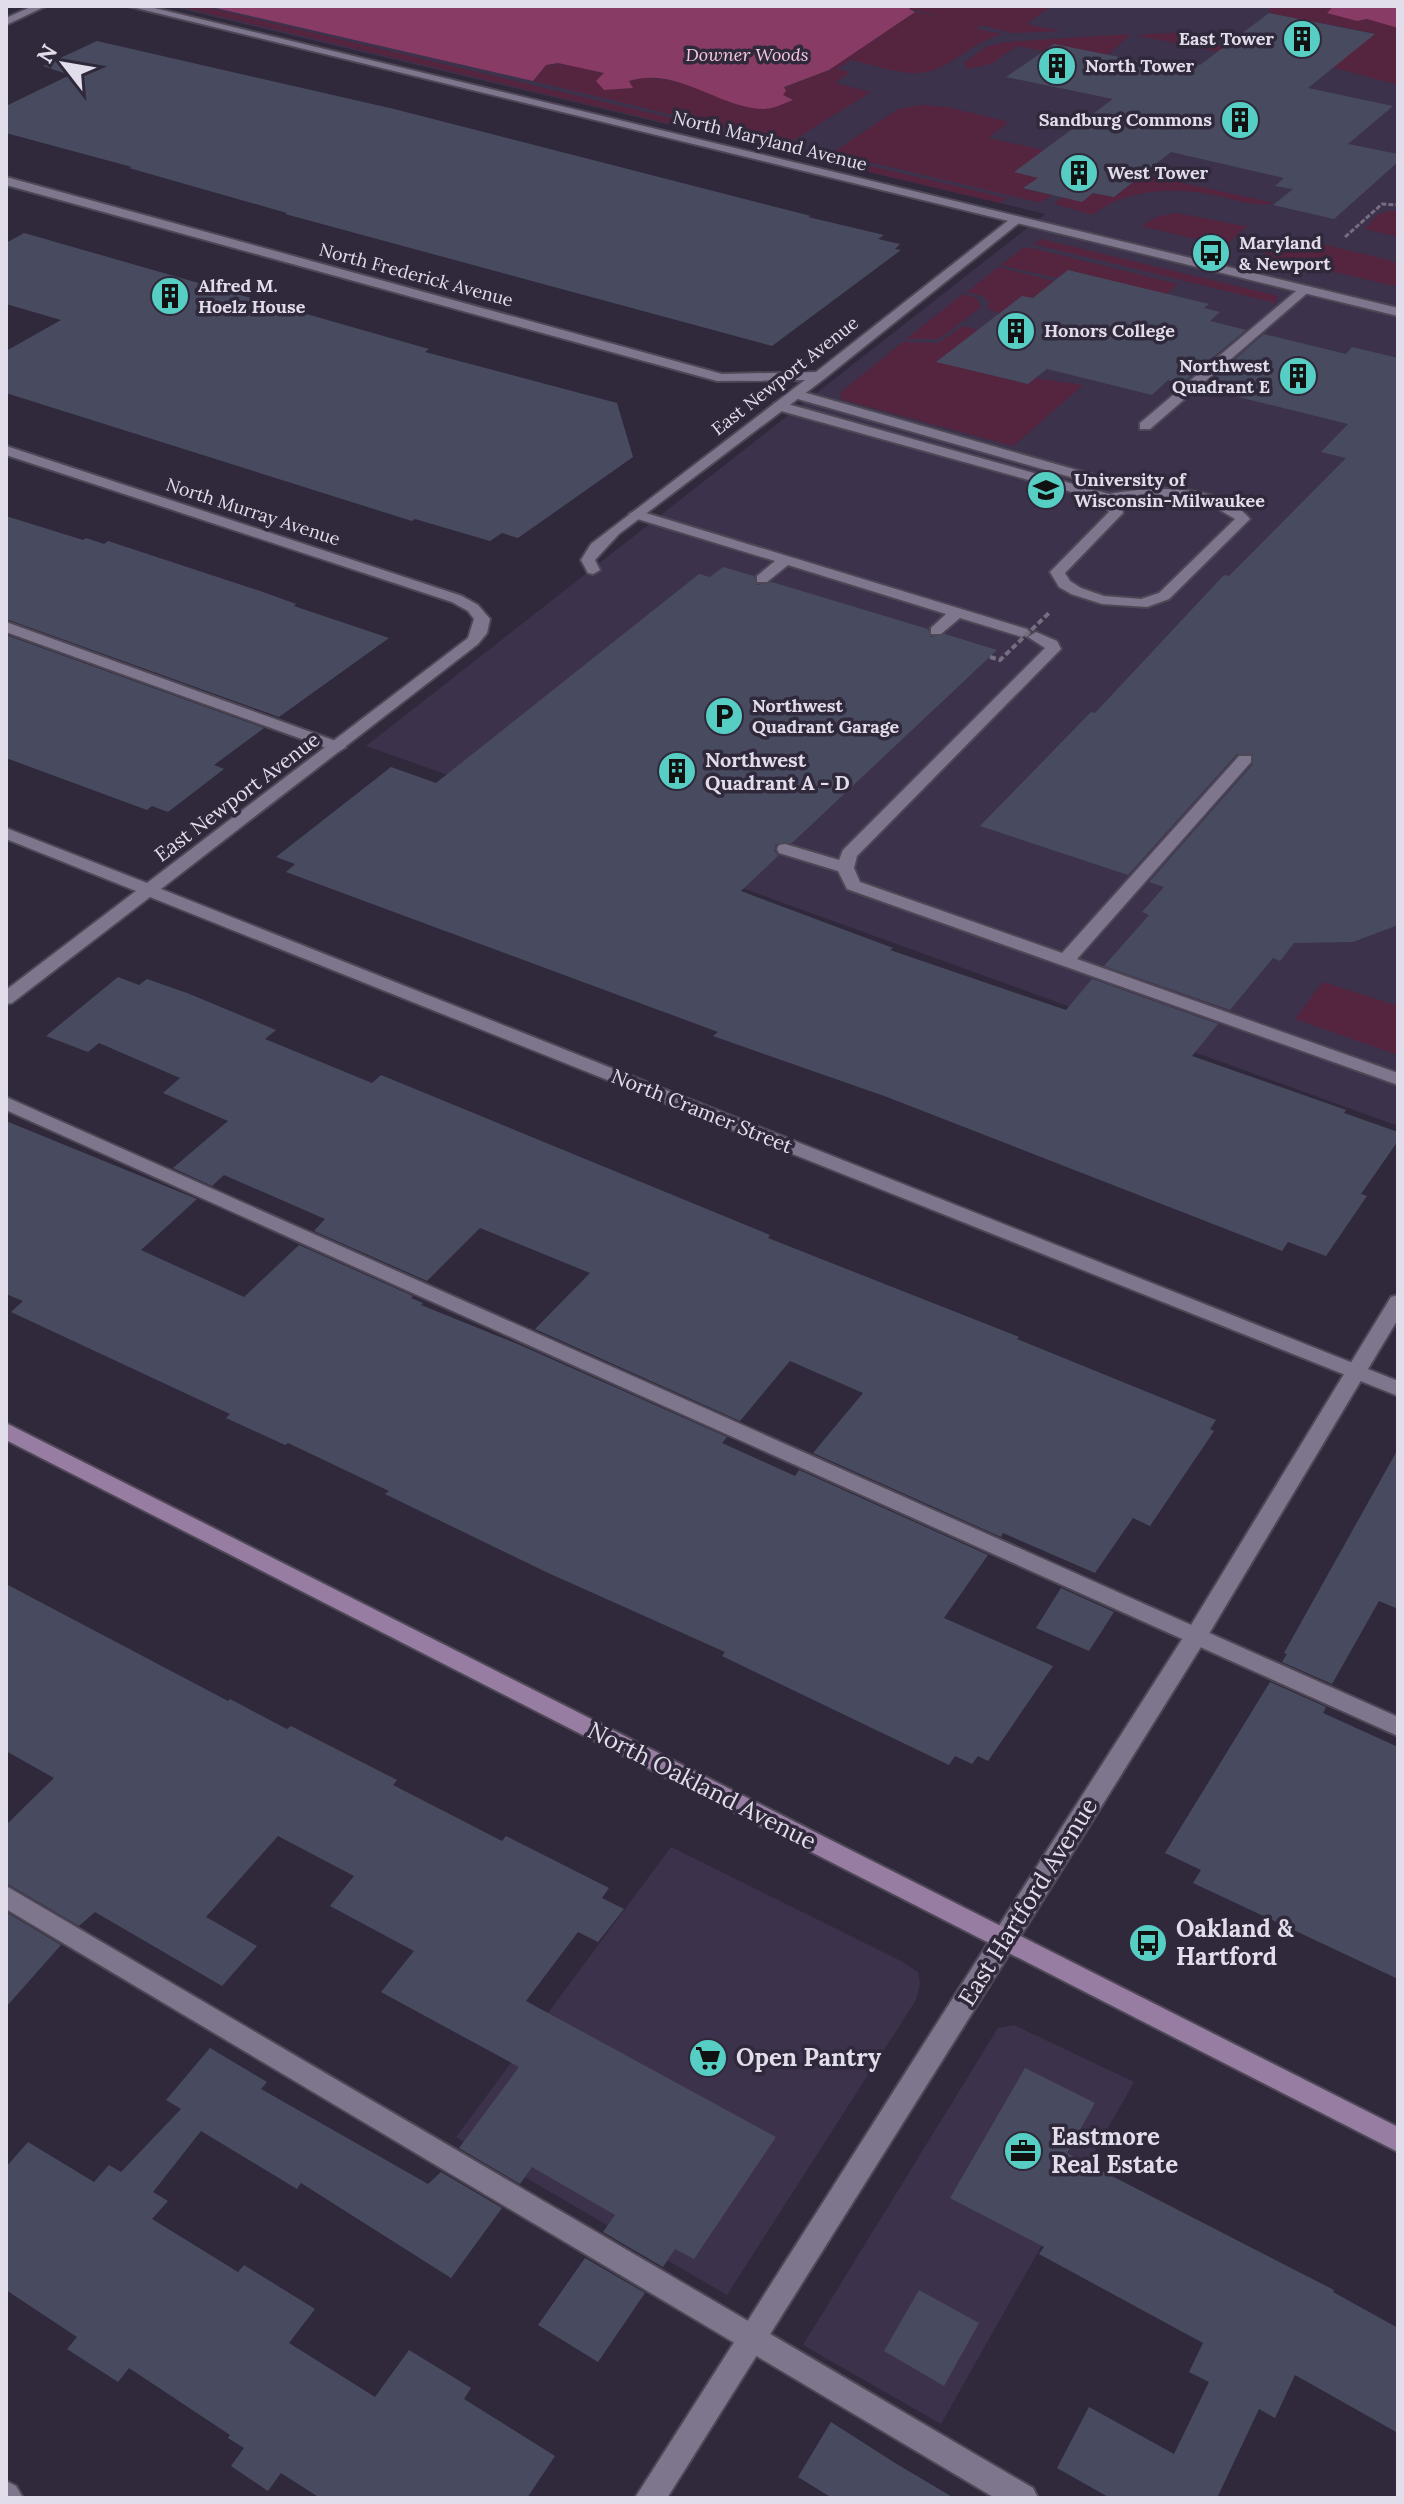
<svg xmlns="http://www.w3.org/2000/svg" width="1404" height="2504" font-family="Lora,serif">
<rect width="100%" height="100%" fill="#30293c"/>
<!-- built -->
<g fill="#3c324b">
<polygon points="169,6 1398,6 1398,1126 690,869 696,863 366,746 1045,214"/>
<polygon points="671,1847 901,1961 918,1972 920,1984 916,2000 727,2295 456,2137"/>
<polygon points="1014,2025 1134,2082 941,2424 803,2345 998,2028"/>
</g>
<!-- green -->
<g fill="#55243f">
<polygon points="177,6 200,6 785,145 771,148"/>
<path d="M912,6H1052L1026,24L1061,31L1013,33L981,25L977,29L1003,34C975,40 957,63 931,71C907,78 875,65 851,60L837,69L850,72L835,83L871,92L789,143L533,81L546,65C576,61 606,73 632,87L628,81L641,77L663,79L696,86L721,98L792,99L783,95L784,88L829,70L915,12L950,18L908,9Z"/>
<polygon points="1260,6 1330,6 1356,21 1367,19 1398,28 1398,85 1302,59 1374,33 1269,13 1270,8"/>
<polygon points="1187,32 1209,45 1219,45 1244,57 1135,35"/>
<polygon points="1131,34 1108,55 1053,44 1043,51 1017,46 991,64 967,69 964,63 986,47 1005,42"/>
<polygon points="921,105 947,107 1009,122 988,138 1044,150 1038,178 1024,189 1052,195 1044,201 1037,202 832,153 898,109"/>
<polygon points="828,156 1007,198 1000,203 827,162"/>
<path d="M1143,174L1274,203C1255,208 1234,199 1213,195C1174,187 1125,189 1093,215L1054,204C1069,189 1094,193 1114,197Z"/>
<polygon points="1389,211 1398,211 1398,237 1365,229 1377,215"/>
<polygon points="1177,213 1244,226 1251,223 1225,246 1141,226 1156,217"/>
<polygon points="1288,236 1389,260 1398,264 1398,282 1394,286 1263,255 1284,237"/>
<polygon points="1041,239 1278,296 1275,303 1033,244"/>
<polygon points="1023,248 1031,248 1178,284 1166,294 1068,270 1057,278 1001,265"/>
<polygon points="998,267 1054,281 1033,298 1022,296 1000,313 987,309 989,302 983,296 967,292"/>
<polygon points="963,294 977,298 981,307 939,339 906,339"/>
<polygon points="963,326 978,330 937,362 1027,384 1035,378 1083,385 1013,446 843,400 840,396 841,392 903,342 938,343"/>
<polygon points="1323,982 1398,1006 1398,1055 1295,1019"/>
</g>
<!-- forest -->
<g fill="#873b65">
<path d="M207,6H912L909,9L915,12L829,70L784,87L786,91L783,95L793,100C783,104 773,109 763,109C716,107 678,66 629,81L633,88L604,90L596,81L604,73L558,63L546,65L533,81Z"/>
<polygon points="1330,6 1398,6 1398,28 1367,19 1357,21 1327,13 1331,9"/>
</g>
<!-- building -->
<g fill="#484b5f">
<polygon points="1269,13 1375,34 1308,88 1393,106 1348,144 1398,154 1398,162 1334,219 1273,205 1293,189 1275,186 1284,178 1171,152 1114,197 1093,193 1082,202 1023,188 1038,178 1014,172 1113,99 1006,77 1054,44 1174,68 1183,62 1200,65"/>
<polygon points="97,41 394,109 811,216 808,217 884,235 878,239 900,244 895,249 901,250 772,346 285,214 287,213 129,168 132,167 6,133 6,106 70,75 43,66"/>
<polygon points="24,233 429,349 425,352 617,403 633,457 518,538 502,533 490,541 415,519 412,521 6,393 6,351 61,320 6,304 6,243"/>
<polygon points="1068,270 1209,304 1204,308 1220,312 1210,321 1246,330 1182,383 1168,380 1152,395 1047,369 1028,384 936,362 1022,296 1033,298"/>
<polygon points="1264,334 1346,354 1352,347 1398,358 1398,925 1353,942 1294,943 1280,961 1273,958 1230,1010 1104,966 1149,915 1142,912 1164,887 1149,882 1253,764 1253,754 1237,754 1128,875 980,826 1091,712 1095,713 1224,575 1229,576 1346,458 1321,452 1348,424 1202,388"/>
<polygon points="6,516 83,540 86,538 104,544 108,541 263,592 296,604 294,606 389,638 279,717 6,619"/>
<polygon points="723,567 754,576 757,585 772,582 928,629 931,637 945,634 997,650 792,843 776,844 774,850 778,856 741,891 893,948 890,950 1066,1010 1092,979 1218,1024 1192,1056 1346,1110 1344,1113 1398,1132 1398,1141 1361,1194 1367,1196 1326,1256 1288,1242 1282,1251 887,1097 713,1036 718,1032 286,872 295,864 276,857 391,767 436,783 699,574 710,577"/>
<polygon points="6,635 264,728 214,765 224,769 168,812 152,806 147,810 6,758"/>
<polygon points="118,977 139,985 147,979 187,993 276,1030 265,1039 372,1083 381,1075 770,1235 768,1238 1019,1337 1017,1339 1216,1420 1210,1429 1214,1431 1150,1526 1133,1518 1095,1573 1003,1533 1001,1537 813,1453 863,1393 790,1361 740,1421 535,1329 590,1273 480,1228 427,1281 314,1231 325,1219 224,1175 212,1186 173,1168 228,1121 163,1093 180,1078 99,1043 88,1052 46,1036"/>
<polygon points="6,1121 197,1199 141,1250 244,1297 299,1245 413,1296 411,1298 423,1303 421,1305 520,1345 727,1437 722,1443 795,1476 799,1470 988,1555 944,1618 1053,1666 988,1761 978,1756 972,1764 955,1756 949,1765 722,1656 725,1652 546,1572 385,1494 389,1491 288,1443 285,1445 226,1418 230,1414 11,1312 23,1301 6,1294"/>
<polygon points="1398,1449 1398,1609 1379,1601 1332,1684 1282,1662 1287,1654 1284,1653"/>
<polygon points="6,1584 228,1701 230,1699 287,1729 291,1726 397,1780 393,1785 502,1841 506,1836 609,1888 602,1898 624,1909 598,1942 578,1932 526,2001 776,2137 694,2259 675,2249 663,2267 603,2232 615,2215 532,2167 520,2184 459,2148 519,2067 381,1992 414,1951 330,1906 354,1876 278,1836 206,1917 257,1946 222,1986 95,1912 79,1926 6,1883 6,1825 54,1778 6,1751"/>
<polygon points="1061,1588 1114,1612 1089,1651 1036,1628"/>
<polygon points="1270,1682 1326,1707 1323,1713 1398,1747 1398,1979 1193,1883 1201,1870 1165,1853"/>
<polygon points="6,1912 61,1945 6,2007"/>
<polygon points="210,2048 267,2082 261,2089 428,2184 441,2172 502,2208 451,2278 301,2183 297,2189 201,2131 153,2192 168,2201 152,2219 238,2272 244,2265 315,2309 289,2343 375,2397 409,2350 471,2388 464,2399 555,2456 527,2498 320,2498 281,2473 268,2491 231,2466 244,2448 228,2438 230,2435 129,2368 118,2382 67,2349 77,2337 6,2290 6,2167 28,2142 94,2182 109,2165 121,2172 181,2109 166,2100"/>
<polygon points="1025,2068 1095,2103 1067,2153 1334,2290 1333,2292 1398,2328 1398,2433 1295,2375 1275,2418 1259,2409 1217,2498 1110,2498 1057,2468 1089,2407 1174,2454 1209,2382 1189,2372 1203,2343 1039,2254 1044,2247 950,2198"/>
<polygon points="585,2258 645,2293 598,2362 538,2325"/>
<polygon points="919,2290 979,2323 944,2386 884,2351"/>
<polygon points="831,2422 895,2463 954,2498 832,2498 798,2477"/>
</g>
<g fill="none" stroke-linecap="round" stroke-linejoin="round">
<!-- service casing -->
<g stroke="#4d4756" stroke-width="4">
<g id="service">
<polygon points="1302,286 1312,289 1150,429 1140,429 1140,423"/>
<polygon points="796,390 1112,480 1114,483 1102,486 791,397 789,394"/>
<path d="M774,403H784L1109,494C1152,486 1220,483 1250,519L1169,599L1147,607L1102,604L1071,594L1059,587L1050,572L1109,512L1104,501L774,409ZM1159,498L1213,506L1235,519L1159,593L1141,599L1104,596L1081,588L1070,581L1065,573L1123,513L1120,500Z"/>
<polygon points="636,510 1027,629 1030,632 1022,637 960,618 941,634 931,634 931,628 946,614 788,565 767,582 757,582 757,576 775,561 631,517 629,514"/>
<polygon points="6,622 344,744 346,747 338,752 332,750 6,632"/>
<polygon points="1036,632 1057,641 1061,649 1058,652 857,856 854,868 860,882 1062,953 1239,756 1251,756 1251,762 1077,959 1398,1073 1398,1085 847,889 838,871 779,853 777,849 779,845 785,844 839,860 843,850 1045,648 1028,637"/>
<polygon points="6,1097 1398,1717 1398,1736 6,1110"/>
<polygon points="6,1886 1033,2488 1038,2498 995,2498 6,1909"/>
</g>
</g>
<!-- minor casing -->
<g stroke="#4d4756" stroke-width="4">
<g id="minor">
<polygon points="6,177 722,374 816,372 1014,216 1024,219 824,379 619,534 595,560 600,570 593,574 588,573 581,560 591,544 805,380 717,381 6,185"/>
<polygon points="6,446 462,596 478,605 490,619 487,633 478,644 161,889 1398,1381 1398,1396 150,897 12,1003 6,1004 6,990 136,891 6,839 6,828 147,883 468,638 474,619 468,611 452,602 6,455"/>
<polygon points="1004,1929 1013,1932 1017,1940 1013,1948 667,2498 635,2498 995,1932"/>
<polygon points="6,2481 16,2486 23,2498 6,2498"/>
</g>
</g>
<!-- tertiary casing -->
<g stroke="#4d4756" stroke-width="4">
<g id="tertiary">
<polygon points="33,6 46,6 6,25 6,18"/>
<polygon points="128,6 146,6 1398,308 1398,316"/>
<polygon points="1398,1295 1398,1319 1204,1642 1013,1948 1004,1951 995,1948 991,1940 995,1932 1188,1630 1391,1297"/>
</g>
</g>
<!-- secondary casing -->
<g stroke="#4d4756" stroke-width="4">
<polygon id="secondary" points="6,1423 1398,2127 1398,2152 6,1440"/>
</g>
<!-- path -->
<polyline stroke="#756e7f" stroke-width="3" stroke-dasharray="5 2" stroke-linecap="butt" points="1345,237 1382,204 1398,205"/>
<!-- service -->
<use href="#service" fill="#7e768c" fill-rule="evenodd"/>
<!-- minor -->
<use href="#minor" fill="#7e768c" fill-rule="evenodd"/>
<!-- tertiary -->
<use href="#tertiary" fill="#7e768c" fill-rule="evenodd"/>
<!-- secondary -->
<use href="#secondary" fill="#977da2" fill-rule="evenodd"/>
<!-- path-bridge -->
<polyline stroke="#756e7f" stroke-width="4" stroke-dasharray="6 3" stroke-linecap="butt" points="990,657 1000,660 1049,613"/>
</g>
<!-- icons -->
<defs>
<g id="building-disc" transform="scale(2)"><circle r="9.5" fill="#56cec3" stroke="#30293c"/><path d="M-4-6H4V6H1V3H-1V6H-4ZM-2.5-4.3h1.7v1.8h-1.7ZM.8-4.3h1.7v1.8H.8ZM-2.5-1h1.7V.8h-1.7ZM.8-1h1.7V.8H.8Z" fill="#111"/></g>
<g id="bus-disc" transform="scale(2)"><circle r="9.5" fill="#56cec3" stroke="#30293c"/><path d="M-5-6H5V4H4V6H2V4H-2V6H-4V4H-5ZM-3.5-4V0h7V-4ZM-3.5 1.2v1.5H-2V1.2ZM2 1.2v1.5H3.5V1.2Z" fill="#111"/></g>
<g id="university-disc" transform="scale(2)"><circle r="9.5" fill="#56cec3" stroke="#30293c"/><path d="M0-5L7-2L0 1L-7-2ZM-4 1L0 2.5L4 1V4Q0 6-4 4Z" fill="#111"/></g>
<g id="parking-disc" transform="scale(2)"><circle r="9.5" fill="#56cec3" stroke="#30293c"/><path d="M-3.5-5.5H1a3.5 3.5 0 0 1 0 7H-1V5.5H-3.5ZM-1-3.4V-.6H.8a1.4 1.4 0 0 0 0-2.8Z" fill="#111"/></g>
<g id="supermarket-disc" transform="scale(2)"><circle r="9.5" fill="#56cec3" stroke="#30293c"/><path d="M-6-5.5h2.5l.6 2H6L4.5 2H-2.5L-4.4-4H-6ZM-1.5 3.2a1.3 1.3 0 1 0 .1 0ZM3 3.2a1.3 1.3 0 1 0 .1 0Z" fill="#111"/></g>
<g id="office-disc" transform="scale(2)"><circle r="9.5" fill="#56cec3" stroke="#30293c"/><path d="M-6-3h4V-5.5h4V-3h4V5H-6ZM-1-4.5V-3h2v-1.5ZM-6 0V1H6V0Z" fill="#111"/></g>
</defs>
<g fill-rule="evenodd">
<use href="#building-disc" x="1302" y="39"/>
<use href="#building-disc" x="1057" y="66"/>
<use href="#building-disc" x="1240" y="120"/>
<use href="#building-disc" x="1079" y="173"/>
<use href="#bus-disc" x="1211" y="253"/>
<use href="#building-disc" x="170" y="296"/>
<use href="#building-disc" x="1016" y="331"/>
<use href="#building-disc" x="1298" y="376"/>
<use href="#university-disc" x="1046" y="490"/>
<use href="#parking-disc" x="724" y="716"/>
<use href="#building-disc" x="677" y="771"/>
<use href="#bus-disc" x="1148" y="1943"/>
<use href="#supermarket-disc" x="708" y="2058"/>
<use href="#office-disc" x="1023" y="2151"/>
</g>
<g text-anchor="middle" stroke-width="7" stroke-linejoin="round" paint-order="stroke">
<!-- far-poi labels -->
<g font-size="18" font-weight="bold" fill="#e2ddea" stroke="#30293c" text-anchor="start">
<text x="1274" y="45" text-anchor="end">East Tower</text>
<text x="1085" y="72">North Tower</text>
<text x="1212" y="126" text-anchor="end">Sandburg Commons</text>
<text x="1107" y="179">West Tower</text>
<text x="1239" y="249">Maryland<tspan x="1239" dy="21">&amp; Newport</tspan></text>
<text x="198" y="292">Alfred M.<tspan x="198" dy="21">Hoelz House</tspan></text>
<text x="1044" y="337">Honors College</text>
<text x="1270" y="372" text-anchor="end">Northwest<tspan x="1270" dy="21">Quadrant E</tspan></text>
<text x="1074" y="486">University of<tspan x="1074" dy="21">Wisconsin-Milwaukee</tspan></text>
<text x="752" y="712">Northwest<tspan x="752" dy="21">Quadrant Garage</tspan></text>
</g>
<!-- far-park labels -->
<g font-size="18" font-style="italic" fill="#f5c8de" stroke="#30293c">
<text x="747" y="61">Downer Woods</text>
</g>
<!-- far-street labels -->
<g font-size="18" fill="#e2ddea" stroke="#30293c">
<text transform="translate(770 141) rotate(14)" y="6">North Maryland Avenue</text>
<text transform="translate(416 275) rotate(15)" y="6">North Frederick Avenue</text>
<text transform="translate(785 376) rotate(-38)" y="6">East Newport Avenue</text>
<text transform="translate(253 512) rotate(18)" y="6">North Murray Avenue</text>
</g>
<!-- poi labels -->
<g font-size="20" font-weight="bold" fill="#e2ddea" stroke="#30293c" text-anchor="start">
<text x="705" y="767">Northwest<tspan x="705" dy="23">Quadrant A - D</tspan></text>
</g>
<!-- street labels -->
<g font-size="20" fill="#e2ddea" stroke="#30293c">
<text transform="translate(237 797) rotate(-37)" y="7">East Newport Avenue</text>
<text transform="translate(702 1111) rotate(22)" y="7">North Cramer Street</text>
</g>
<!-- near-street labels -->
<g font-size="24" fill="#e2ddea" stroke="#30293c">
<text transform="translate(702 1786) rotate(27)" y="8">North Oakland Avenue</text>
<text transform="translate(1028 1902) rotate(-58)" y="8">East Hartford Avenue</text>
</g>
<!-- near-poi labels -->
<g font-size="24" font-weight="bold" fill="#e2ddea" stroke="#30293c" text-anchor="start">
<text x="1176" y="1937">Oakland &amp;<tspan x="1176" dy="28">Hartford</tspan></text>
<text x="736" y="2066">Open Pantry</text>
<text x="1051" y="2145">Eastmore<tspan x="1051" dy="28">Real Estate</tspan></text>
</g>
</g>
<!-- border -->
<rect width="1404" height="2504" fill="none" stroke="#e2ddea" stroke-width="16"/>
<!-- north arrow -->
<g transform="translate(64 64) rotate(301)" stroke="#30293c" stroke-width="6" paint-order="stroke">
<path d="M0-6L14 30L0 20L-14 30Z" fill="#e2ddea"/>
<text y="-12" font-size="22" font-weight="bold" text-anchor="middle" fill="#e2ddea">N</text>
</g>
</svg>
